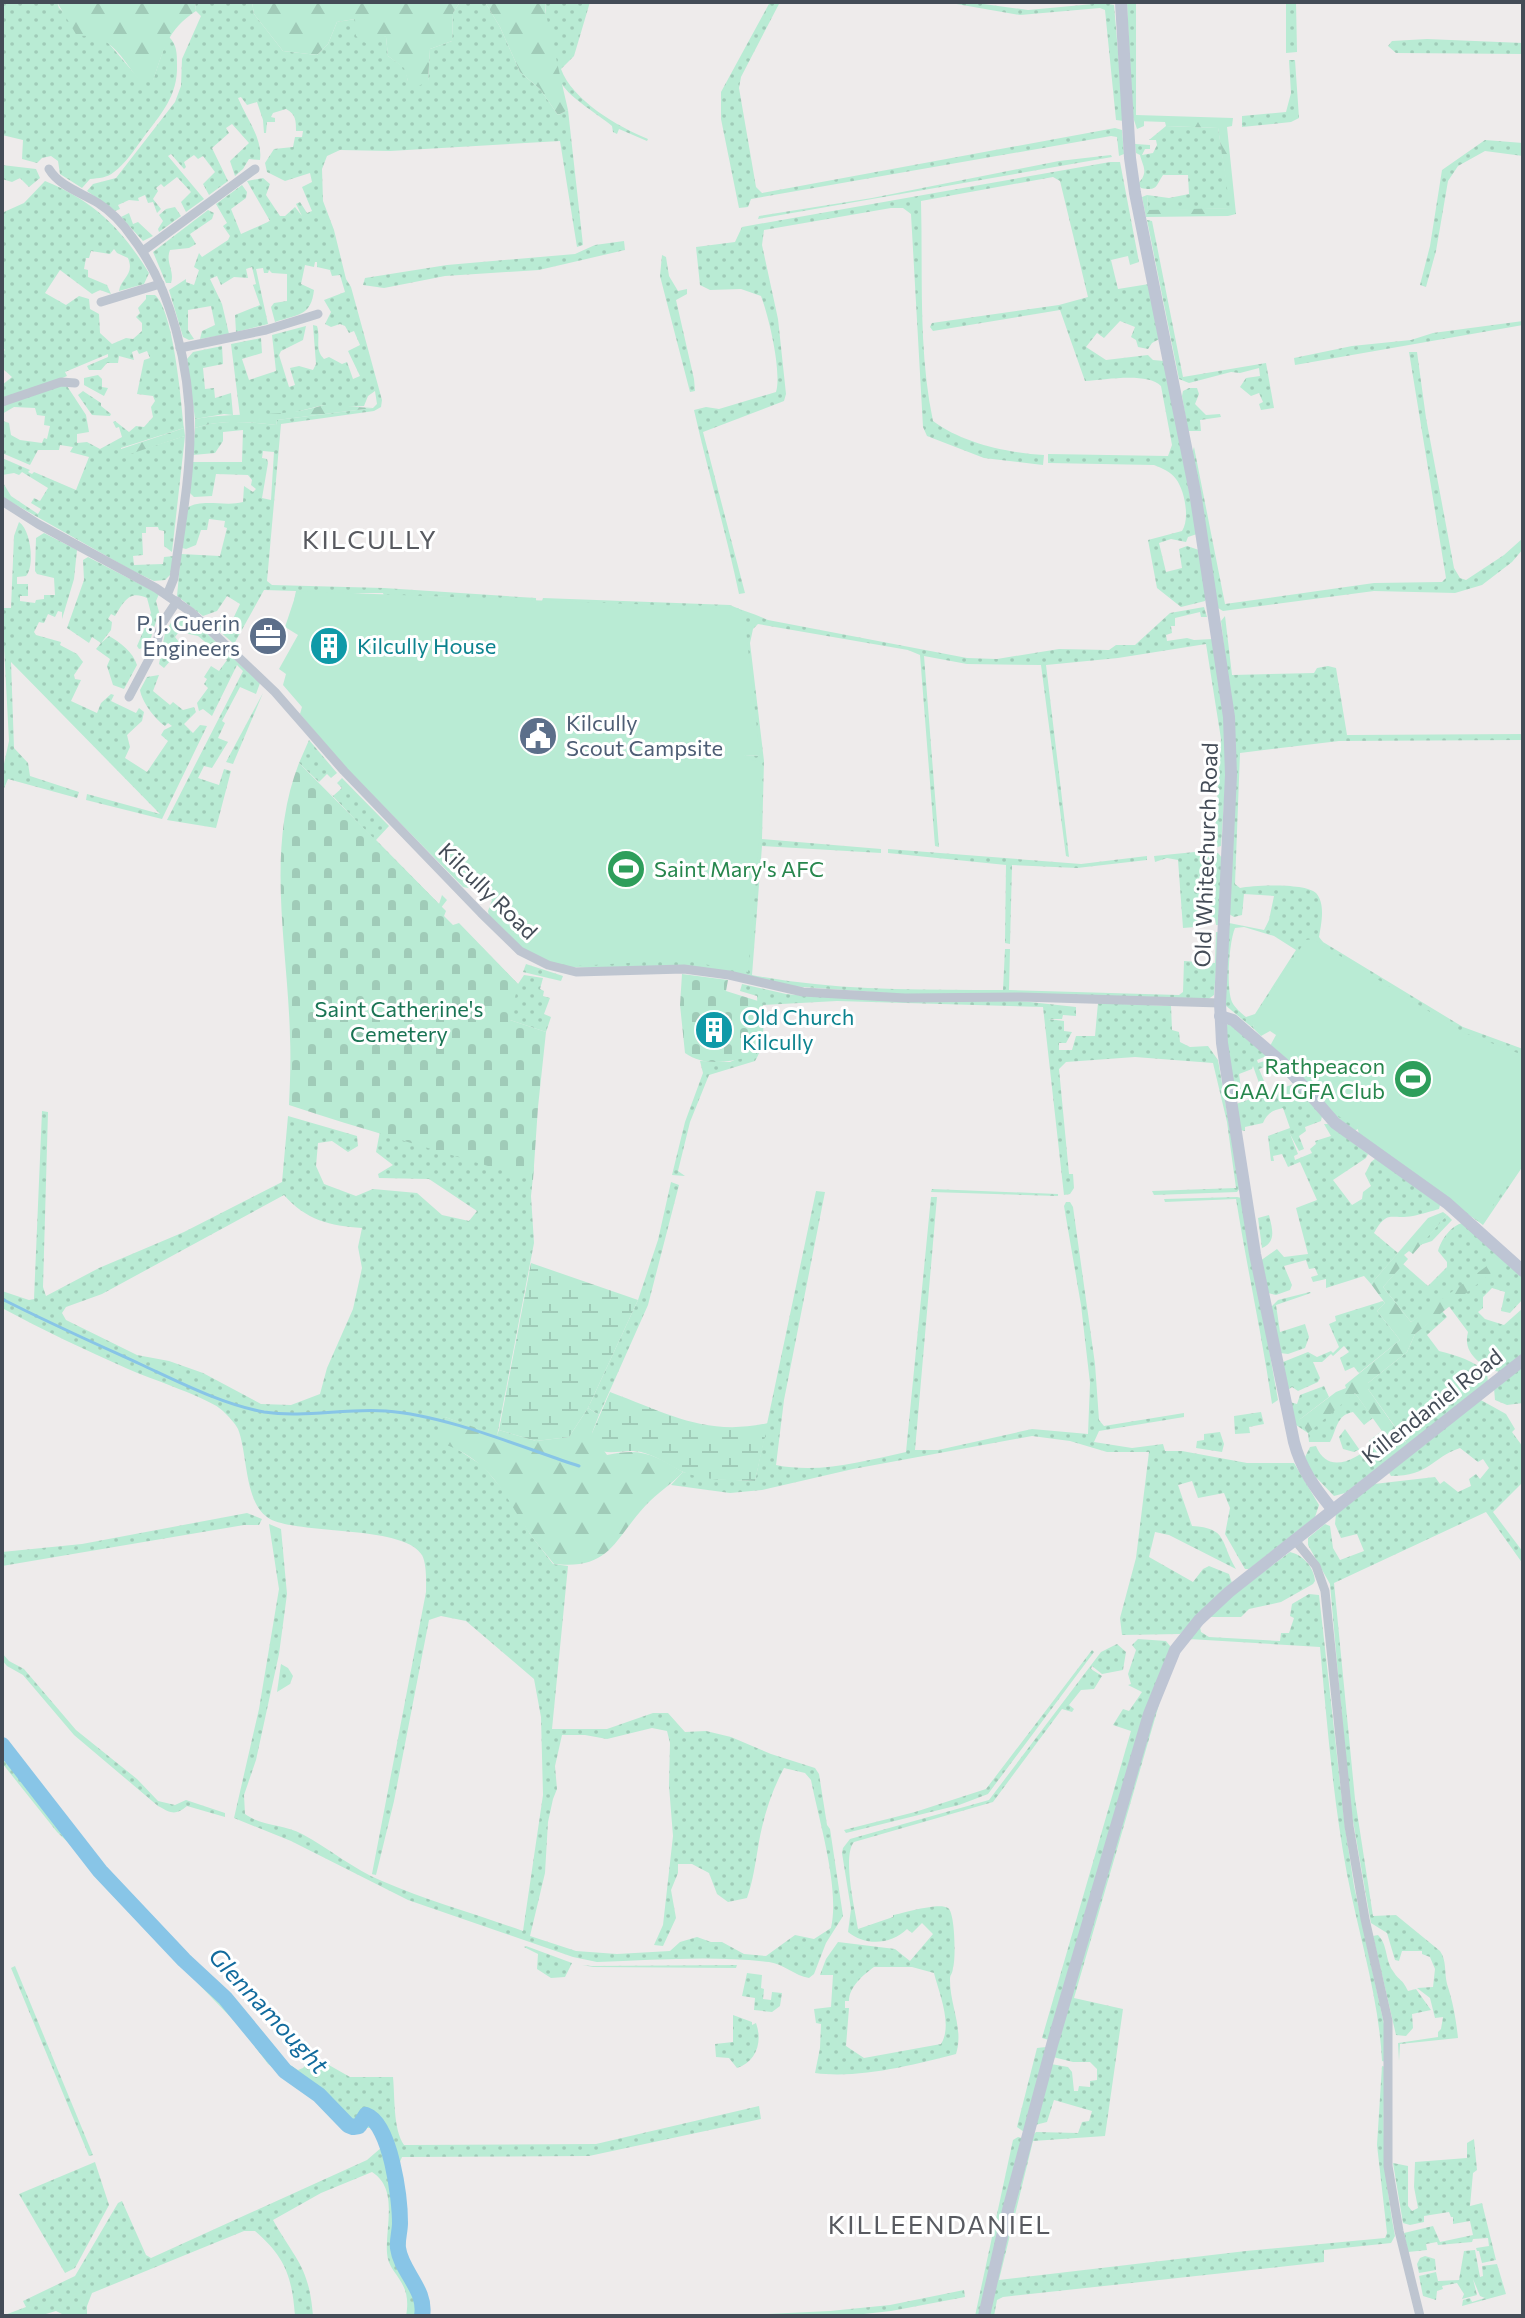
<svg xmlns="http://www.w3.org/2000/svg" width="1525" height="2318" font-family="Commissioner,sans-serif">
<defs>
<pattern id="grass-dots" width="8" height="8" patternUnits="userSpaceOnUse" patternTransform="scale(2)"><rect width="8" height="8" fill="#b9ebd4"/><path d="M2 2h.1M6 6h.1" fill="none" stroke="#a0cbb8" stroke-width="1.8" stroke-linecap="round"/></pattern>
<pattern id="forest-firs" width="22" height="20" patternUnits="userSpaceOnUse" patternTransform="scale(2)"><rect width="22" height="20" fill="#b9ebd4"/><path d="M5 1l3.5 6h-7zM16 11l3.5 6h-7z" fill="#a0cbb8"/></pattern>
<pattern id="wetland-marsh" width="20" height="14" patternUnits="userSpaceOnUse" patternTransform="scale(2)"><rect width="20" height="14" fill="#b9ebd4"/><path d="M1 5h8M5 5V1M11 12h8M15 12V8" fill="none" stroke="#a0cbb8"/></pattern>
<pattern id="cemetery-stones" width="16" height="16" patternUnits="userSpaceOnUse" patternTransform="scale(2)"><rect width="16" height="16" fill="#b9ebd4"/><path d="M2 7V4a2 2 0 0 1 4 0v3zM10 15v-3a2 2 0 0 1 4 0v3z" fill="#a0cbb8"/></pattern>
</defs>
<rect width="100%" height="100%" fill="#eeebeb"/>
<!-- grass -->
<g fill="url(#grass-dots)" fill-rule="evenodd">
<path d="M2,2H57L59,8L89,35L104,38L140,80H153L168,36C177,44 177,53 177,65C178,96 161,114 143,138C135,149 125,164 114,172C107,178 99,178 90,179L82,188L60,174L58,161L51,156L42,158L37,163L22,159L23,140L2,135Z"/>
<path d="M195,2H252L254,14L283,51L317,55L328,44L337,22L355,19L386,37L388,56L405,68L408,81H428L430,49L452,41L453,13L460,2H485L500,27L520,72L540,89L558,115L568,110L583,245L577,247L560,141L390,151L340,150L327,156L322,169L323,201L334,230L346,279L351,287L382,400L381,407L374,411L281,424L267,581L272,585L384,588L536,598V608L449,597L384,596L383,593H362L294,600L296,591L264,590L234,644L210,623L218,621L235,633L240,626L232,621L240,604L227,596L217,611L203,616L177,596L181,554L220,556L227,528L224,527L225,521L209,519L207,530H201L196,545L186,549L182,548L187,508C202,498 225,507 243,502L244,486L253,492L256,489L251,485L252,480L248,475L216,474L212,496L194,497L189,492L192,462H242L243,430L223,432V441L215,453L193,455L195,428C222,419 248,422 276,425L277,420L373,408L377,404L375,391L368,396L364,406L332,408L324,405L283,415L240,416L231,344L261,338L262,353L242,359L249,380L276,371L272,335L306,326L303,340L281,351L279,355L289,387L295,385L290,368L299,366L313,370L316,364L313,325L317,326C321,338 314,349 324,359L329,357L342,364L347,362L353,379L360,376L348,351L360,345L354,331L349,333L345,326L340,324L331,327L325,324L331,312L324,300L345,292L340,275L332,276L330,270L317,267V262H315L314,267L305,265L301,284L314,290C311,316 299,314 275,322L271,307L274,303L287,301V274L272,273L269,270L268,273H264L263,268L256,269L268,324L236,332L235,315L260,305L253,285L256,284L252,267L246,269L248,278L234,277L221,285L217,276L210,279L222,304L229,334L200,339L202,331L215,325L211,306L188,310V330L194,339L189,340L183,337L169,290L186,279V282L194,285L199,270L194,267L199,253L202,257L228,240L230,236L223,226L227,223L216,204L242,185L247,192L246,198L231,209L241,234L270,221L247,181L263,178L270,184L266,195L280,216H285L295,207L302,216L296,204L300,202L307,213L312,211L302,187L312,182L310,173L285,181L267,172L265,163L274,149L293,147L295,137H302L303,131H296C296,121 296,114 286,109L273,113L271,117L275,118V122H267L266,133H264L263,120L257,102L247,105L241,97L238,98C246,118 263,138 260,160L249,159L243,169L235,176L230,161L249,143L232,124L226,128L229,133L212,148L228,181L209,195L203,184L215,172L203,156L198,159L194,155L184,162L186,167L184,169L171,154L168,156L204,199L186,212L181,202L191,192L177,177L164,187L161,184L156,188L158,191L153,199L161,209L157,213L153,202L148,203L145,195L138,198L139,201L129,200L118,205L120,209L115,211L87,191L93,184L116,178L175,102L181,86L182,59L201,16L196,11ZM263,451L274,452L271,500L262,498L268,463L267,459L262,458Z"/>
<path d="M546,2H590L574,56L561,69C572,100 618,127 648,139L647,141L619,129L617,134L613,132L612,126C599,115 570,98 562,84C554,70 543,17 546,2Z"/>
<polygon points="770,2 780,2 741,77 739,88 756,187 762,193 1115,128 1122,130 1124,154 1119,156 1117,137 1111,136 751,199 748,207 739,208 721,119 721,92"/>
<polygon points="945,2 969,2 1028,10 1104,3 1114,5 1124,121 1116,120 1105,10 1100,8 1020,15"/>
<polygon points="1127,2 1136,2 1136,120 1144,121 1144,126 1137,129 1132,114"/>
<polygon points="1286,2 1296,2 1297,52 1286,53"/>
<polygon points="1427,39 1523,43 1523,54 1396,53 1388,46 1392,41"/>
<polygon points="1289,60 1295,60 1299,118 1291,122 1242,127 1242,116 1286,112 1291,93"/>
<path d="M1166,126L1218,128L1231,208L1148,211L1147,195L1169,198L1189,194L1188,175H1163C1155,187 1158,191 1141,188L1138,184C1149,172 1143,167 1140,155L1136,153L1135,144L1150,145V149H1145L1142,155L1153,153L1157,145L1156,140H1149Z"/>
<polygon points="1485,140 1523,143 1523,156 1485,151 1458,166 1448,181 1436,251 1426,287 1420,285 1430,246 1442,170"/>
<polygon points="1111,155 1112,157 758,219 759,216 872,198 1059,161"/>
<path d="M1110,162H1120L1139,262L1130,265L1128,256L1111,260L1118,289L1149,284L1161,338L1152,343L1148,349L1138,347L1136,340L1131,337L1135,327L1120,321L1104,338L1097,333L1086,347L1106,360L1148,355L1153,360L1164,361L1166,366L1197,534L1188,537L1186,542L1171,539L1159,543L1166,572L1182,568L1179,549L1187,546L1199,550L1208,595L1205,601L1181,607L1157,588L1148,540L1182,531C1190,519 1185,491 1176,479C1171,472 1162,468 1154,465L1048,463V454L1168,456L1172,445L1161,386C1147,372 1105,380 1085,381L1060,310L933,331L930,327L932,323L1059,305L1088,297L1060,181L1053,177L921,201C923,274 918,350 933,421C962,443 1008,453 1044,455L1043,465L984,458L927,436L923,427L911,214L903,208H891L764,230L762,245L778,319L786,394L784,401L703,432L745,593L739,594C726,532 708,472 694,410L706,407L719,409L776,392C782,372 769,317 761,296L741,289L710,290L700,285L696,247L735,242L742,227Z"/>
<polygon points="2,165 36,169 40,178 29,187 20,178 12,182 2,179"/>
<path d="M45,181C94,201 122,229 149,273L144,284L119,291C121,278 135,275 128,258L117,253L114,249L110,254L91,251L89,258H86L84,269L88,270V277L107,285L111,294L100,290L92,294L60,270L45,293L66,305L79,296L89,299L90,309L99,314L100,333L112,344L126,338L133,339L142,331V323L136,317L140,313L138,308L146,299V295H155C174,312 181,401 184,428L121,448V456L185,436L172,552L164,546V531L159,530L158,527H146V533H142L143,555L133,556L134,565L163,564L164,557L174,556L170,575L165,580L154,581L133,571L2,497V481L11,496L38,514L41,509L31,503L34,498L40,501L48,488L22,472L19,475L14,473L2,475V458L30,470L28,472L32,474L34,472L76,490L89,457L70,452L73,447L60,445L59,450H38L30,465L2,453L3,421L9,423L11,435L20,440L42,443L44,438L47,439L50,426L44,425L45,416L37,415L35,408L14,407L2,414V404L62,383L67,386L86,415L89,432L77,434V443L87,442L100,449L122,437L119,427L116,428L113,422L115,421L129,432L136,426L144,427L153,417L151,407L155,401L153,396L137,394L144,360L150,358L147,351L139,354L137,350L132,352L134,360L119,356L118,363H107L101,370H89L87,366L108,357V354L65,372L67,376L60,379L2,401V385L12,377L2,368V352L5,350L2,347V210L4,212L24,203Z"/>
<polygon points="175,207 181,216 159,232 158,229 163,221 159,215 166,209"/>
<path d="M208,210L214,213L212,219L190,234L196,244L189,248L170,250C165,262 175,271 171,283H166L153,252Z"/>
<polygon points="129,213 133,224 138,222 153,236 143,241 121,217"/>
<polygon points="1147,220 1152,221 1183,377 1266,363 1274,408 1261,410 1259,404 1263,402 1259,393 1251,396 1240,387 1246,378 1260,376 1259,368 1240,373 1231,372 1189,383 1179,379"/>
<polygon points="624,241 625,250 539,270 445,276 384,288 363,285 365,278 447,265 575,254 595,245"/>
<polygon points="662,255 666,257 669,276 678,291 687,289 687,294 676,300 694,379 695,391 690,392 660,276"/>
<polygon points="1523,321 1523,325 1295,365 1294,358 1352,346 1411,340 1433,333"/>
<polygon points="222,346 223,364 203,368 205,389 214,388 215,398 231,393 233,415 224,414 195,419 187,359 193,352"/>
<polygon points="1409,352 1417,352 1426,418 1454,568 1460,578 1466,580 1504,555 1523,538 1523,549 1512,562 1482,585 1455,593 1374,591 1223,611 1218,608 1192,453 1194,447 1225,604 1374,583 1442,582 1446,578"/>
<polygon points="98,375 102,379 102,387 108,388 104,396 84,385 84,378"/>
<polygon points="1189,388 1197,388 1199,394 1195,404 1206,415 1220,414 1221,417 1200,420 1201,431 1188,431 1182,396 1183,391"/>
<polygon points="83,391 101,403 101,406 111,414 110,416 92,415 78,395"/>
<path d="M19,522C31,530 35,566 26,576L17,577V584H28V596H20V601L35,603L36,600L44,599V595H55L54,578L37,574L35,571L36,538L44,533L77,550L74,579L62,619V612L58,611L55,617L48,614L44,623L39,622L34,632L36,635L61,642L60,645L77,654L83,662L74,675L75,679L81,680L71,701L97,713L101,703L111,694L114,695L111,701L136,713L139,708L144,712L142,721L127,735L130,747L125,758L147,772L168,741L161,735L164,730L172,726L168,723L165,726C154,718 142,702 140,690L147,677L159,675L153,691L170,705L173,702L183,710L194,707L196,712L184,724L193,733L200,725L207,726L162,819L86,800L87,794L160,814L11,662L14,748L28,763L30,776L79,792L77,798L8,779L2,793V773L9,741L2,608H11L14,536Z"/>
<path d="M88,557L159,594L156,601L159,612L148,647L139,649L137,646L151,613L147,598C129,589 123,603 115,616L111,614L108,619L112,622L111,630L101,643L109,636C120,642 133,652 137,665L124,689L113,685L107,666L110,659L96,649L101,643L92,637L89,643L67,628L84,580L83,560Z"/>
<path d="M543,598L730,605C743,611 755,614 768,620L967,658L997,659L1059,649L1109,650L1116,645H1135L1170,613L1204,607L1207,617H1201L1200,612L1175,618V626H1171L1172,633L1166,635L1167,641L1187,638L1194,640L1213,639L1228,745L1221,846L1214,848L1221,739L1206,644L1118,658L1046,665L1069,857L1066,856L1041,665L967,664L924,656L939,847L935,846L920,655L908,650L758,624L753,629L750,643L764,761L762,839L881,849V853L762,846L752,975C835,991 918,990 1003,990L1005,949H1010L1009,990L1179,995L1183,992L1184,961L1215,963L1216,932H1219L1214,995L1207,1000L914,995L789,986L731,973L566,967L521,948L489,916L488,911H530L480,893L745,755L760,756L542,601Z"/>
<polygon points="188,616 260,683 256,694 240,687 222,721 225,723 218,738 228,742 212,768 204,766 198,778 219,785 224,769 231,771 216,828 167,820 243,671 237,665 212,716 203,709 199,711 197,703 208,688 204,684 207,679 204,677 211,666 219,671 227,660 198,636 189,634 181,629 175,637 179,642 177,653 164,668 159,664 165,633 172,621 186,620"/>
<path d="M1225,616L1232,675L1314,673L1317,668L1328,666L1336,668L1347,735L1523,734V740L1339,741L1240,753L1235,884L1240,888C1255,885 1305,883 1316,893C1326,904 1321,925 1319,937L1323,942L1463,1027L1523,1049V1166L1483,1225L1360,1137L1358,1129L1354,1131L1324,1107L1509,1074L1253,1024L1254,1029L1225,1005L1229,923L1264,930L1269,920L1274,896L1244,894L1242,915L1234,917L1229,914L1236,748L1221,621ZM1244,927L1274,936L1296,950L1255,1014L1246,1017C1241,1013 1235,1008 1232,1002C1226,988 1229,942 1235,928Z"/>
<polygon points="263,693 233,764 226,762"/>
<polygon points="309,740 337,773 331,778 327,774 319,782 299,763"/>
<polygon points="342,778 389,826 376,840 439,904 442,895 447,900 440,909 328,791 333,796 342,788 337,783"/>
<polygon points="888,849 1081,864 1147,856 1147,860 1077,868 1012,865 1010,944 1005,943 1006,865 888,853"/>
<polygon points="1205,851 1218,853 1222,858 1219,925 1216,925 1215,918 1208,919 1207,926 1183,928 1178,860 1167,858 1155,862 1154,856"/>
<polygon points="462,927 518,984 524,975 543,978 540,989 544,991 543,996 550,998 544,1014 551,1017 546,1032 510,1020"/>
<polygon points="526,964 563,976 561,981 523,972"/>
<path d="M742,984L786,994L808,996L1011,1000L1076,1007V1016L1063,1015L1062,1019H1048L1064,1021V1031L1072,1032L1066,1043H1059V1050H1072L1076,1036H1095L1098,1003L1171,1006L1172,1030L1179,1032L1180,1042L1190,1047L1208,1046L1218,1060L1240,1188L1237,1192L1154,1195L1152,1191L1236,1188L1227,1122L1213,1063L1135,1057L1066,1062L1059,1069L1069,1174H1073L1074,1188L1070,1194L1064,1195L1043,1007L837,1001L763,1005C763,1025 766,1044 755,1061L709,1075L690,1122L678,1171L685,1176L672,1175L685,1122L703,1073L700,1061L730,1062L759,1049L757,996L740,991Z"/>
<polygon points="1229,1024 1269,1055 1257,1060 1258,1063 1268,1060 1270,1065 1259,1069 1264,1081 1259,1083 1253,1066 1252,1069 1239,1074 1242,1095 1235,1095 1230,1076 1226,1025"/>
<path d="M1283,1069L1322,1116L1321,1121L1305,1127L1306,1131L1299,1136L1304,1149L1299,1151L1290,1134L1298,1154L1294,1156L1295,1160L1312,1153L1310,1149L1316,1144L1315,1141L1331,1136L1324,1124H1328L1368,1154L1366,1158L1333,1180L1352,1205L1362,1199L1363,1192L1371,1186L1365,1174L1371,1162L1376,1158L1440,1205L1439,1209C1432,1211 1422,1214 1413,1216C1390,1220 1388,1209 1374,1233L1398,1253L1371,1284L1364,1276L1326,1288V1279L1313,1282L1311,1277L1318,1275L1315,1268L1309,1269L1306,1260L1284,1266L1292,1285L1290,1290L1276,1295L1268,1293L1260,1261L1277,1249L1284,1257L1308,1254L1296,1208L1317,1200L1300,1162L1288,1167L1282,1154L1273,1156L1274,1161H1271L1268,1136L1290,1128L1283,1108C1273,1110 1267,1113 1263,1123L1245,1127V1131L1240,1130L1236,1104L1294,1084L1281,1071Z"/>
<path d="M42,1111L48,1112L43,1287L46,1296L99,1268L184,1232L282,1182L288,1116L357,1136L358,1146L348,1152L332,1141L318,1143L316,1166L324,1184L356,1196L373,1189L417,1193L442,1215L469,1221L477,1211L429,1179L379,1178L378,1174L393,1165L376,1152L382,1121L534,1167L531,1196L534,1243L497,1436L445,1417L457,1449L483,1466L508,1496L530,1534L553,1564L568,1566L552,1729H607L653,1713H668L685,1732L706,1731L731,1737L771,1754L815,1768L819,1774L827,1825L830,1829L843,1916L826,1943L814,1974L809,1978C795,1976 784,1964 769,1962C713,1955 653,1960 597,1962L573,1957L408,1900L291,1841L234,1818L259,1709L279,1589L269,1524L281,1529L287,1594L279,1654L256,1760L244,1795L245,1814C261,1826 284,1824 302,1834C330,1849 353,1869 382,1881C428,1901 476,1914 523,1931L543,1795L541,1717L534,1679L466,1621L441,1616L429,1620L394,1801L376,1875L372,1874L426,1592C426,1581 427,1565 422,1555C404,1525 301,1535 270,1519C244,1505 248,1454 238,1429C235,1423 228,1416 223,1411C212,1399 148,1378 128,1369C85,1350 43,1330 2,1308V1291L29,1300L34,1299ZM284,1195C306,1220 330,1226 362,1228L358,1247L362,1268L353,1309L327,1368L320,1394L291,1405L261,1404L203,1373L169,1361L137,1355L66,1320L62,1313L66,1307L102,1294ZM652,1728L667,1731L670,1743L669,1786L673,1836L663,1925L654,1945L663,1946L676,1918L671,1890L678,1873V1864H692L709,1873L717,1894L728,1902L747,1898C753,1881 755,1865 758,1848C762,1821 771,1792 784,1768L805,1773L811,1780C819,1821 840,1888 831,1928L814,1939L795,1935L766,1956L744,1954L722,1942H711L697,1937L680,1942L670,1951L617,1954L576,1951L530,1936L545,1873L548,1822L553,1799L557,1789L555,1766L562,1735H585L607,1739Z"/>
<polygon points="671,1182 679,1185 648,1305 599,1415 588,1408 638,1300 658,1240"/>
<polygon points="932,1189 1058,1194 1058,1196 931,1192"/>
<path d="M816,1191L825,1192L784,1400L776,1465C820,1474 864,1461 906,1452L931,1197H937L915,1450H938L1032,1429L1088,1434L1090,1383L1081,1305L1064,1206L1066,1202H1070L1073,1207L1095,1364L1099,1420L1104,1426L1184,1413V1417L1099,1431L1094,1442L1132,1448L1163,1444L1165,1451H1182L1247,1463H1294L1319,1505L1315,1517L1249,1569H1245L1225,1534L1230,1508L1224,1493L1198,1498L1192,1481L1178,1485L1192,1526C1228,1528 1220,1542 1236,1569L1169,1535L1155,1532L1149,1557L1193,1582L1203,1569L1209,1566L1229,1574L1232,1583L1180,1634L1122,1635L1120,1618L1136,1558L1149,1452H1107L1070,1441L1032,1436L853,1469L762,1490L730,1493L671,1485L683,1472L715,1479L755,1481Z"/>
<path d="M1237,1197L1242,1198L1278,1400L1272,1404C1262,1335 1247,1268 1236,1199L1165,1202L1164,1199Z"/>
<path d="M1269,1215C1272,1228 1277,1242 1262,1248L1258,1218Z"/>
<polygon points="1447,1215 1452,1220 1432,1241 1420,1245"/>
<path d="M1463,1223L1523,1273V1299L1510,1313L1501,1311L1505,1292L1492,1288L1483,1297V1308L1478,1312L1485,1319L1504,1325L1523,1308V1356L1499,1372C1481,1366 1462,1353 1468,1332L1448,1305L1504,1262L1411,1322L1383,1287L1403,1264L1428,1286L1447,1267V1262L1438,1251C1441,1240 1451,1225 1463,1223Z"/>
<polygon points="1310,1292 1311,1293 1276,1305 1280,1332 1305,1324 1309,1337 1305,1348 1288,1354 1280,1353 1271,1307 1278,1300"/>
<polygon points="1383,1301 1385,1303 1377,1311 1400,1340 1359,1373 1354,1367 1345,1371 1340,1358 1349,1352 1344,1346 1333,1356 1331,1354 1322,1362 1313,1362 1320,1378 1318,1382 1298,1391 1292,1387 1288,1390 1283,1362 1308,1352 1317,1357 1331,1351 1333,1353 1339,1347 1329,1324 1336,1321 1335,1316"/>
<path d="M1442,1311L1447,1317L1427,1335L1439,1351C1458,1356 1473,1360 1487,1373L1488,1382L1345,1493L1334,1496L1310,1471L1305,1457L1310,1447L1316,1446C1328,1475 1354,1460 1372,1446L1369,1441L1382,1431L1396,1450L1406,1442L1368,1389V1383L1407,1352L1415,1334Z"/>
<polygon points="1523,1366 1523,1403 1507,1405 1495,1400 1494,1388"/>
<path d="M1324,1386L1329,1397L1299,1420L1355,1393L1373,1418L1364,1425L1353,1412C1336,1415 1337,1430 1330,1442H1309L1308,1433L1296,1425L1290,1402L1297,1404L1300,1395Z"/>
<path d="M1479,1399L1506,1414L1515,1429L1512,1432L1523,1447V1482L1493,1512L1523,1552V1564L1486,1512L1334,1583L1355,1799L1373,1916L1396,1915L1440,1951C1447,1961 1444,1972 1447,1984C1453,2002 1456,2019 1458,2038L1400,2044L1399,2061L1398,2043L1438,2037V2032L1441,2029L1443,2017L1435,2018L1430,1998L1417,1988L1433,1987L1435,1969L1430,1957L1422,1954V1951H1402L1399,1961L1395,1960L1387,1933L1371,1923L1370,1918L1349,1798L1330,1584L1308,1545V1538L1325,1524L1330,1526L1333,1548L1340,1560L1364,1551L1357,1534L1341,1538L1335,1524L1336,1514L1374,1484L1435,1477L1440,1484L1444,1481L1458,1492L1471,1486L1469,1479L1476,1474L1480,1479L1489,1468L1483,1459L1478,1462L1460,1448C1431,1458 1430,1476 1391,1476L1388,1471Z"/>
<polygon points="1261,1412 1264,1424 1249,1427 1250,1433 1235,1434 1234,1416"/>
<polygon points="1345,1429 1359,1449 1360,1449 1354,1452 1343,1449 1339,1437"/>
<polygon points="1220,1432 1224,1444 1222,1452 1196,1448 1197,1441 1204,1440 1204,1434"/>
<polygon points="247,1513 262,1519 259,1525 244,1525 2,1566 2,1552 82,1544"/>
<path d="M1290,1552C1303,1555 1314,1567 1315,1581L1313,1584L1281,1602L1249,1609L1241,1617H1210L1200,1627L1201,1632L1209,1637L1280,1641L1281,1633H1289L1294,1618L1290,1616L1292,1604L1309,1594L1319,1595L1345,1827L1354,1886L1384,2024L1386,2062L1382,2061C1379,1998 1359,1936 1347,1874C1333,1799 1327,1723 1320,1647L1189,1639L1177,1657L1160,1701L1074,1998L1123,2009L1105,2136L1033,2141L999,2280L1246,2251L1385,2238L1387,2233L1377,2145L1382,2066L1386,2067C1381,2125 1384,2178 1395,2236L1391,2243L1324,2250V2262L1003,2297L997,2300L994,2316H988L1032,2136L1036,2132L1078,2133L1082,2122L1089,2121L1092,2111L1054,2100L1047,2122L1035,2125L1051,2064L1068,2067L1072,2072L1074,2091H1078L1079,2086L1090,2087V2081L1097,2080V2069L1090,2062H1073L1053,2057L1161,1690L1175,1657L1211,1611Z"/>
<polygon points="1138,1639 1166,1641 1170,1646 1170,1650 1049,2040 1042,2038 1131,1731 1113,1725 1123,1709 1129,1711 1142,1692 1128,1685 1131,1684 1128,1674 1136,1650 1132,1645"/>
<path d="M1117,1644L1126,1652L1123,1670L1102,1674L1092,1666L1091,1669L1102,1676L1094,1689L1081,1690L1069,1705L1074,1709L1072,1712L1062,1709L993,1802L854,1842C842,1856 855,1909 858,1929L893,1917V1915C904,1913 939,1902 948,1908C955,1912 956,1959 953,1968C952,1976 950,1973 950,1980C950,2006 964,2029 956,2054C914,2065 858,2079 815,2073L820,2048L821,2024L816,2023L814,2009L831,2007L833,1975H820L826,1959L838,1942L895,1949L910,1961L933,1934L922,1923L912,1933L907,1929C891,1945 865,1946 848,1932L851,1909L842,1853L843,1848L850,1839L989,1800L1101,1652ZM874,1967H912L934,1973C939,1993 953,2025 941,2044L864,2058L846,2046L849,2008H845V2001H849C849,1987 863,1975 874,1967Z"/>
<polygon points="1092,1650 1094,1652 988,1794 959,1805 846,1833 844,1830 915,1812 986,1789"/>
<path d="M2,1653L9,1661L24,1669L76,1730L137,1779L158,1801L175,1805L186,1800L225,1813V1817L187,1806C175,1816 171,1813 158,1806L74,1735L23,1675L7,1666L2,1660Z"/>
<polygon points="281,1664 288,1668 293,1676 290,1684 277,1692"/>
<path d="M2,1742L42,1788L54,1810L77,1834L111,1877L237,2003L279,2058L298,2070L303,2068L313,2056L350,2077H393C395,2097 393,2129 404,2145L596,2144L759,2106L761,2119L589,2156L402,2157L399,2164L407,2207L405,2251L427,2296L428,2316H406C413,2280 388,2275 387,2253C385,2227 399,2189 372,2172L321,2193L273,2220C296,2261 309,2266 313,2316H295C292,2276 285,2257 255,2231H244L92,2293L87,2306V2316H66L56,2311L39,2316H2L26,2307L23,2301L75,2276L118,2203L122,2201L146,2255L151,2258L367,2160L382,2147L380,2139L372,2128H364L357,2132L348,2131L312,2096L268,2064L241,2028L101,1883L76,1850L57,1832L2,1763Z"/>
<path d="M1378,1935C1388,1945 1385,1960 1393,1971C1399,1981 1402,1978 1408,1991L1416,1989L1431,2010L1412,2014L1413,2028L1406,2036L1396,2035L1373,1936Z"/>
<polygon points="526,1946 572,1963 565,1977 551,1978 537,1969 538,1954 524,1947"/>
<polygon points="582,1965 592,1966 737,1965 736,1968 593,1967"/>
<polygon points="15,1966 93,2155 89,2156 11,1968"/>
<polygon points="747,1973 762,1975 761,1988 764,1989 763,1999 771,2000 772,1992 782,1993 780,2006 772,2012 754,2010 755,1998 742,1996"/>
<path d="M733,2015L752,2022V2025L756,2023C763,2042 756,2062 737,2068L729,2058L716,2057L715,2044L733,2042Z"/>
<polygon points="1046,2047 1024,2132 1017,2127 1037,2048"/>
<polygon points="1018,2137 1022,2138 981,2316 975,2316 1013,2140"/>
<polygon points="1474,2139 1477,2170 1473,2173 1470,2206 1482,2203 1496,2260 1482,2263 1479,2251 1477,2251 1476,2248 1489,2246 1488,2238 1473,2239 1472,2242 1438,2245 1437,2242 1426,2244 1427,2250 1408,2252 1404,2233 1433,2226 1440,2242 1473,2235 1470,2221 1453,2224 1453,2217 1451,2217 1449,2212 1424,2216 1424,2222 1410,2225 1403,2223 1393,2163 1408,2166 1408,2206 1412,2211 1418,2208 1414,2187 1415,2162 1467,2158 1467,2143"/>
<polygon points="95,2162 109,2205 75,2268 65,2273 19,2194"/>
<polygon points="1475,2250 1480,2277 1483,2276 1482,2266 1497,2264 1506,2294 1462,2306 1463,2300 1470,2298 1472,2302 1485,2298 1480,2296 1473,2279 1477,2295 1462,2299 1464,2294 1457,2283 1442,2286 1443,2289 1437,2291 1436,2300 1423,2296 1419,2276 1436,2272 1438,2281 1459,2280 1464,2251"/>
<polygon points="1425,2256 1435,2259 1436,2270 1419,2273 1417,2264 1420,2258"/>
<polygon points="964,2290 965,2297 891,2311 846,2316 728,2316 830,2311 890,2305"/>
</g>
<!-- forest -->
<g fill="url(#forest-firs)">
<path d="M57,2H195L196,11C167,30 164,49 153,81L139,80C120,56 111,33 77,36Z"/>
<polygon points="252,2 460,2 453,13 452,41 430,49 428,81 417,87 408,81 404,68 388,56 386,37 380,35 367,44 356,36 355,19 337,22 328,44 317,55 283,51 254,14"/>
<polygon points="485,2 546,2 545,10 568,110 558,115 540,89 520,72 500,27"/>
<polygon points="1136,115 1233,118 1232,126 1227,127 1236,214 1228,216 1146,217 1142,197 1147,195 1148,210 1230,208 1218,128 1166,126 1165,122 1136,121"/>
<path d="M324,405L373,408L277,420L276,425C249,422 222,419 195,428V419C238,411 281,419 324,405Z"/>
<polygon points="184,428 185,436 121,457 121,449"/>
<polygon points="1443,1212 1447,1215 1413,1254 1409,1251 1404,1255 1408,1259 1383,1287 1411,1322 1499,1257 1505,1262 1415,1334 1407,1352 1368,1383 1368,1389 1406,1443 1396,1451 1355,1393 1308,1433 1299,1420 1336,1392 1346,1388 1345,1385 1400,1340 1377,1311 1385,1303 1371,1284 1428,1218"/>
<path d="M588,1408L599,1415L592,1433L607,1455C641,1447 655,1455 683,1472C672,1484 657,1493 646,1505C613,1541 610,1570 554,1564C546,1554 537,1544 530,1534C501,1491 493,1461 439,1442L445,1417L497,1435L499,1430L536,1441L569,1437Z"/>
</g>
<!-- wetland -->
<g fill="url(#wetland-marsh)">
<polygon points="531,1263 638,1300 588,1408 569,1437 536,1441 499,1430"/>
<path d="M610,1392C667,1413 706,1437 768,1423L755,1481C731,1480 703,1481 681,1471C667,1464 657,1456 641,1452C622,1448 612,1457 593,1448L592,1433Z"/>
</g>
<!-- cemetery -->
<g fill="url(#cemetery-stones)">
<path d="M299,763L446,911L444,916L453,925L459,923L518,984L510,1020L546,1032L538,1107L533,1180C452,1154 370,1132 289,1105C290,1082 291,1060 290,1037C288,947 265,850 299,763Z"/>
<path d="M682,974L728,980L726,991L758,1001L759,1049L756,1055C733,1061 706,1068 685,1053L680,1005Z"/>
</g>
<!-- park -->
<g fill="#b9ebd4">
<polygon points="297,591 738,608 744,613 760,756 745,755 744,758 761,762 759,843 748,972 681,960 575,966 557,964 540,958 521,945 488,911 492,900 474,889 463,887 346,768 300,714 302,707 283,685 286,674 279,669 298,635 285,627"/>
<polygon points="1313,939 1462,1032 1523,1055 1523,1161 1481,1223 1360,1137 1358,1129 1334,1113 1270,1046 1276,1035 1270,1031 1261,1036 1254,1029 1252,1020 1306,940"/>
</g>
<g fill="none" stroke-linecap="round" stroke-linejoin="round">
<!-- stream -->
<path stroke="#88c5e7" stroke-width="3" d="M2,1299C47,1322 94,1343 140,1364C179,1382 221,1404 264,1412C304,1418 346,1408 386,1411C445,1415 521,1447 579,1466"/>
<!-- river -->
<path stroke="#88c5e7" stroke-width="16" d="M2,1745L100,1871L184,1960L225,1998L285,2071L319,2095L348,2125L353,2127L359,2126L366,2115C391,2124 400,2199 400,2223C400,2231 397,2240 398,2248C401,2272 427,2290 422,2316"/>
<!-- street -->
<g stroke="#bec5d0" stroke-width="9">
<path d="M49,169C59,186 82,193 98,203C112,212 123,224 132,237C172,288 190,369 190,433C190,481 180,530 174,578L167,595"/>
<polyline points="143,251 255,169"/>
<polyline points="101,302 160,284"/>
<polyline points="180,348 266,330 318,314"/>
<polyline points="2,402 61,382 75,383"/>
<polyline points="2,501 38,524 156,588 191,612 275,692 344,771 481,913 520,951 548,965 576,972 684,969 729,975 803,992 905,998 1021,997 1220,1003"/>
<polyline points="129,697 156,646 161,625 177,601"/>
<polyline points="1294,1539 1316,1566 1325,1591 1349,1826 1365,1919 1388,2021 1388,2166 1399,2231 1420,2316"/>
</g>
<!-- secondary -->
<g stroke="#bec5d4" stroke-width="12">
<path d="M1121,2L1130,158L1135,193L1195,492L1229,717L1231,775L1220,1003L1222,1043L1255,1254L1294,1442C1301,1469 1315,1488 1332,1509"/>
<polyline points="1220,1016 1233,1020 1283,1063 1335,1123 1447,1203 1523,1271"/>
<polyline points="984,2316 1008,2210 1052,2045 1149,1714 1175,1650 1199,1620 1229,1592 1523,1360"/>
</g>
</g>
<!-- icons -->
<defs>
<g id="office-disc" transform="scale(2)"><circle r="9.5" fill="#5c6f8a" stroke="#fff"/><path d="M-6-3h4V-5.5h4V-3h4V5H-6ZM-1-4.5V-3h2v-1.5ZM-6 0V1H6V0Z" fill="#fff"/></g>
<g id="building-disc" transform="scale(2)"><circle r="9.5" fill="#0f9aa8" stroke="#fff"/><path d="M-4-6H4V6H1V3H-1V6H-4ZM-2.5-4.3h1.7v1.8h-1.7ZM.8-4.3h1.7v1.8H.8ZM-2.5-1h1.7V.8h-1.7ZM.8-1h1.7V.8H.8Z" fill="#fff"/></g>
<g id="civic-disc" transform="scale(2)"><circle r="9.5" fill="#5c6f8a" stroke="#fff"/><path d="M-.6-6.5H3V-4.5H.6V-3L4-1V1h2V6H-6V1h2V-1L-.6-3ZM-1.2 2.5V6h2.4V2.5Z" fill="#fff"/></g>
<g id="stadium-disc" transform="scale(2)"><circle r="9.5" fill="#2e9e5b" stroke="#fff"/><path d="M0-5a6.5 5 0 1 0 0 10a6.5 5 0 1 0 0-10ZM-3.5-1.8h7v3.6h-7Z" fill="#fff"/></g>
</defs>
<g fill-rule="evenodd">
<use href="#office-disc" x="268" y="636"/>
<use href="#building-disc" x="329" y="646"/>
<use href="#civic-disc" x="538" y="736"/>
<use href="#stadium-disc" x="626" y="869"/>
<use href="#building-disc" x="714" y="1030"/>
<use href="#stadium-disc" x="1413" y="1079"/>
</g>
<g text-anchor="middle" stroke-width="6" stroke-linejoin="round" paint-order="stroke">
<!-- service labels -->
<g font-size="22" fill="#4e5e75" stroke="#fff" text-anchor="end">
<text x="240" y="631">P. J. Guerin<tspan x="240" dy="25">Engineers</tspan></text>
<text x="566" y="731" text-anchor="start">Kilcully<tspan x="566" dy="25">Scout Campsite</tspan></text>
</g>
<!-- culture labels -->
<g font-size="22" fill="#0d838f" stroke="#fff" text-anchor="start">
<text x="357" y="654">Kilcully House</text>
<text x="742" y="1025">Old Church<tspan x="742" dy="25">Kilcully</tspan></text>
</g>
<!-- street labels -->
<g font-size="22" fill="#444c57" stroke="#fff">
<text transform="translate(1206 855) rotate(-88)" y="8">Old Whitechurch Road</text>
<text transform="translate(488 891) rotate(44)" y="8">Kilcully Road</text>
<text transform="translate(1432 1406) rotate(-38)" y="8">Killendaniel Road</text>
</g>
<!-- leisure labels -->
<g font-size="22" fill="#27864d" stroke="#fff" text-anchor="start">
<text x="654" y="877">Saint Mary's AFC</text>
<text x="1385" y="1074" text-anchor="end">Rathpeacon<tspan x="1385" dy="25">GAA/LGFA Club</tspan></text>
</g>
<!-- park labels -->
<g font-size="22" fill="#1a7454" stroke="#fff">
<text x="399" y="1017">Saint Catherine's<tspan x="399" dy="25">Cemetery</tspan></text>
</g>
<!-- water labels -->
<g font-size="24" font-style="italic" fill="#126b9d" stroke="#fff">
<text transform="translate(268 2011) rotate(47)" y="8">Glennamought</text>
</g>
<!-- quarter labels -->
<g font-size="26" letter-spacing="2" fill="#585a60" stroke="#fff">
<text x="370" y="549">KILCULLY</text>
<text x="940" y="2234">KILLEENDANIEL</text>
</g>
</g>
<!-- border -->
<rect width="1525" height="2318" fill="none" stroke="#444c57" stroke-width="8"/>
</svg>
